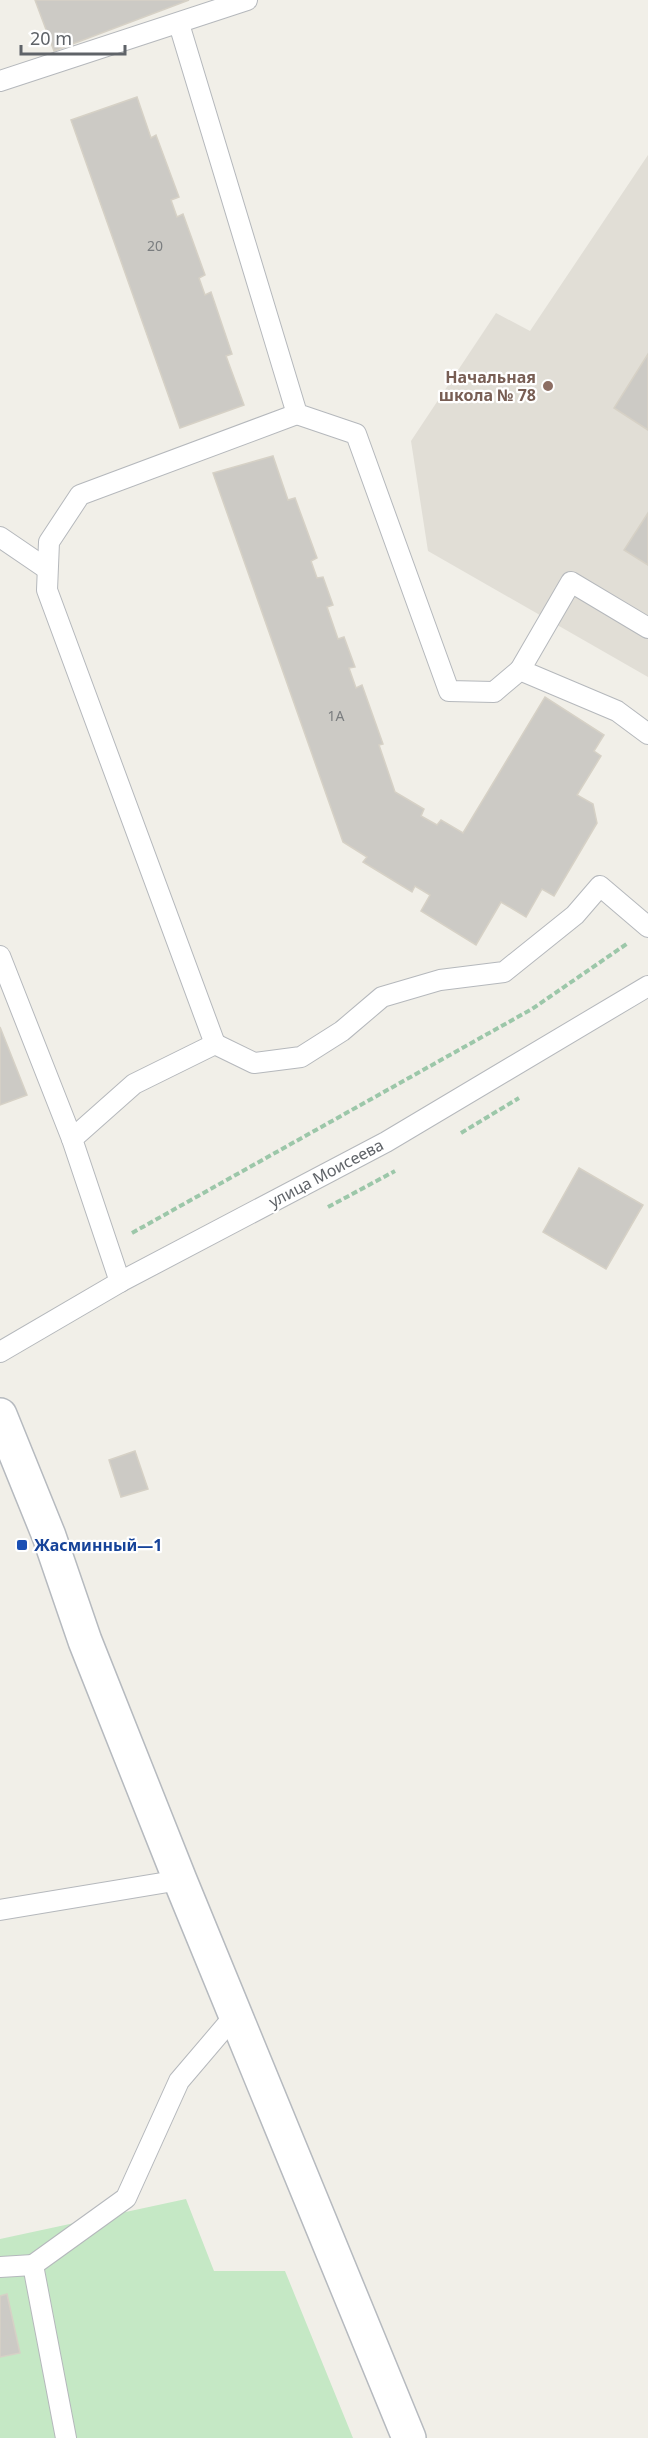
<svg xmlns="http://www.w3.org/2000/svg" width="648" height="2438" font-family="'Noto Sans',sans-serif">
<rect width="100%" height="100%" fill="#f1efe8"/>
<!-- education -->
<polygon fill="#e1ded6" points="648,155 648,677 428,551 411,441 496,313 530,331"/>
<!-- green -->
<polygon fill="#c5e8c5" points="186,2199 214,2271 285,2271 353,2438 0,2438 0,2239"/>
<!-- building -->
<g fill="#cccac5" stroke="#d6d1c6" stroke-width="1.5">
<polygon points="35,0 189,0 54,51"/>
<polygon points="137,97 151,138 156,135 179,197 171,200 177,217 183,214 205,275 199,278 205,295 211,292 232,354 226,356 244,405 180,428 71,120"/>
<polygon points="648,354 648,430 614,408"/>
<polygon points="273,456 288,500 295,498 317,558 311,561 317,578 323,577 333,605 327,607 338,639 344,637 355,667 349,668 356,688 362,685 383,744 379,745 395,792 424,809 421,816 437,825 441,820 463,833 545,697 604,735 594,751 601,756 577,795 593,804 597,823 554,896 542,889 526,917 501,902 476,945 421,911 430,895 415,886 412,892 363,862 367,857 343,842 213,473"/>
<polygon points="648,513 648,565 624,550"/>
<polygon points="0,1027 27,1095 0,1105"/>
<polygon points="579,1168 643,1205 606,1269 543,1232"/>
<polygon points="135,1451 148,1489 121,1497 109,1460"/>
<polygon points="7,2294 20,2353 0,2357 0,2296"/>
</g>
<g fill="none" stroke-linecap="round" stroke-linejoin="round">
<!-- lane casing -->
<g stroke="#b5b8bc" stroke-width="22">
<g id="lane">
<polyline points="179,24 297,414 356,434 449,691 494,692 520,670 617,711 648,734"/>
<polyline points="0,81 247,0"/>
<polyline points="0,537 47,569"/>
<polyline points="520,670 571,582 648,628"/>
<polyline points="0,956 72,1139"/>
<polyline points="215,1044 254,1063 301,1057 342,1031 382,997 440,980 504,972 575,915 600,886 648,927"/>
<polyline points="120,1282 72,1139 134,1084 215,1044 47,590 49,542 80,495 297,414"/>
<polyline points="0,1352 120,1282 386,1142 648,986"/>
<polyline points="0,1910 180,1880"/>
<polyline points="0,2267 33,2265"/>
<polyline points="66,2438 33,2265 126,2198 179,2081 236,2014"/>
</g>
</g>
<!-- secondary casing -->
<g stroke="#b6babf" stroke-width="36">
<polyline id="secondary" points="0,1415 49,1536 85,1641 180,1880 409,2438"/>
</g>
<!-- path -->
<g stroke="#9cc7a9" stroke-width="4" stroke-dasharray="6 3" stroke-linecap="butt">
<polyline points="461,1133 519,1098"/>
<polyline points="328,1207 395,1171"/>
<polyline points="132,1233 532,1009 628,943"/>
</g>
<!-- lane -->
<use href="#lane" stroke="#fff" stroke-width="20"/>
<!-- secondary -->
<use href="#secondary" stroke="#fff" stroke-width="33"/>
</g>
<!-- markers -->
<circle fill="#8d6e63" stroke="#fff" stroke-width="2" cx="548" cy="386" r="6"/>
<rect fill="#1a4fb4" stroke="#fff" stroke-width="2" x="16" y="1539" width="12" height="12" rx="3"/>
<g text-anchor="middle" stroke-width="4.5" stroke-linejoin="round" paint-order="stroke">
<!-- number labels -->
<g font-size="14" fill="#7a7d7f">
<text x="155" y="251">20</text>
<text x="336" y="721">1А</text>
</g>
<!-- education labels -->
<g font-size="16" font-weight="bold" fill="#785e54" stroke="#fff" text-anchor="end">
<text x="536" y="383">Начальная<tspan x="536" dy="18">школа № 78</tspan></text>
</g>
<!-- street labels -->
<g font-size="16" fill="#5f6368" stroke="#fff">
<text transform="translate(326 1173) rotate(-28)" y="6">улица Моисеева</text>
</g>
<!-- transit labels -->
<g font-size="16" font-weight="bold" fill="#164399" stroke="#fff" text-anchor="start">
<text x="34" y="1551">Жасминный—1</text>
</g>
</g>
<!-- scale -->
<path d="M21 45v9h104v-9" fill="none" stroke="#5f6368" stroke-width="3"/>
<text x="30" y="45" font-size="18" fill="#5f6368" stroke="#ffffff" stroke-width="4.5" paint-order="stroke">20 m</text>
</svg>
